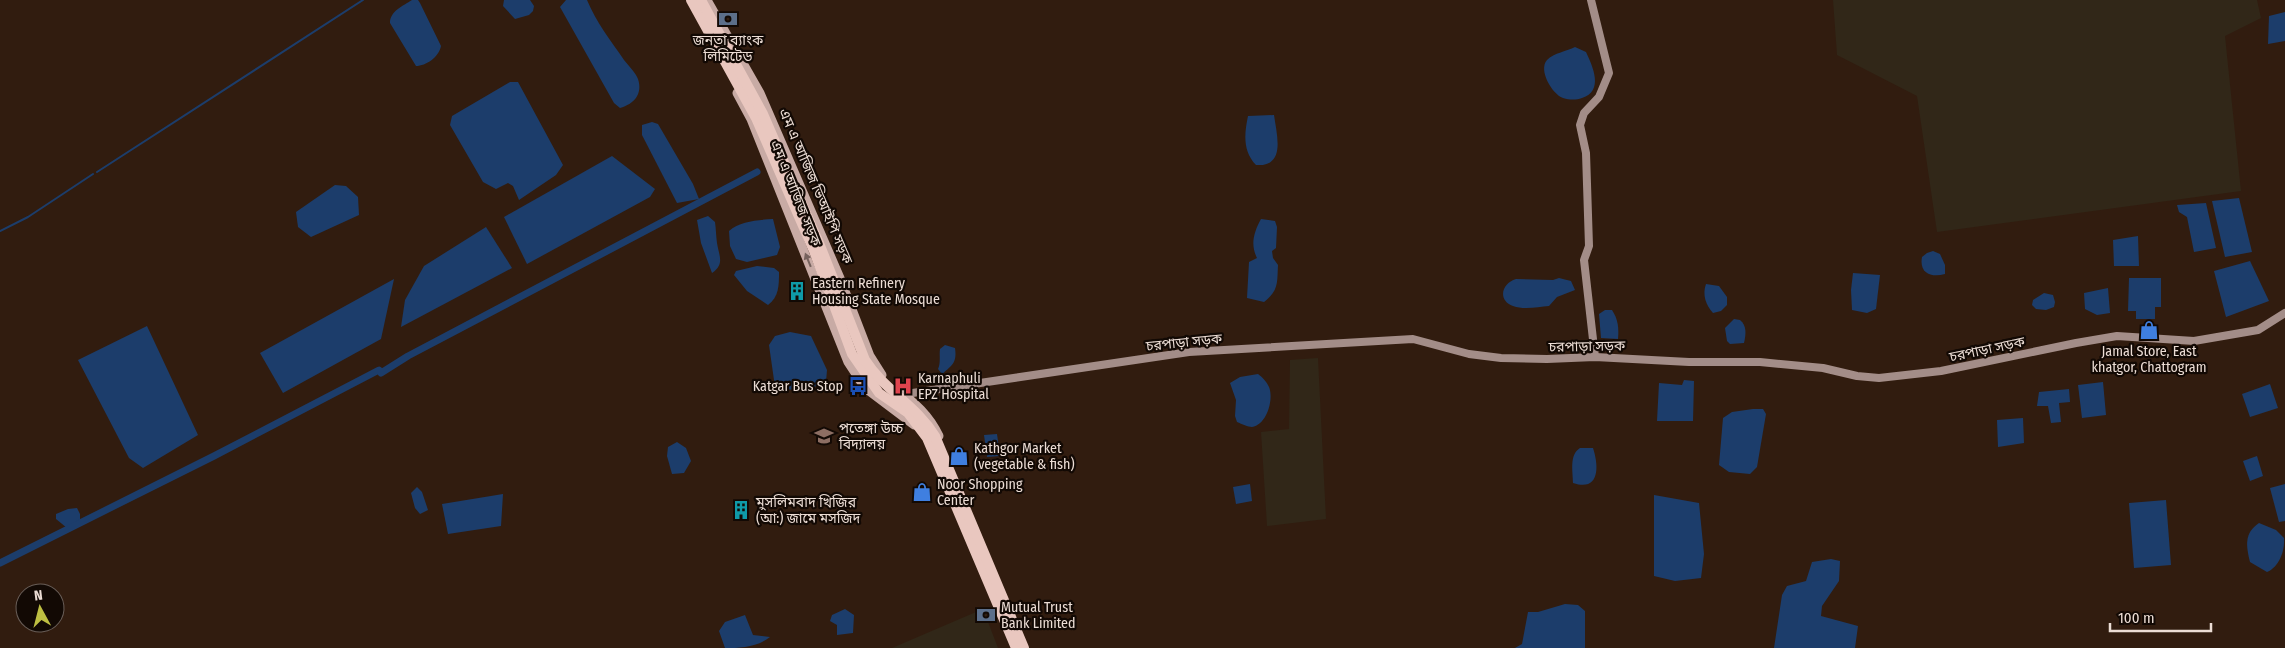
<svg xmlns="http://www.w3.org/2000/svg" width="2285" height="648" font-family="'Fira Sans Condensed','Noto Sans Bengali',sans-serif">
<rect width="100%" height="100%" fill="#311c0f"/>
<!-- industrial -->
<g fill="#312718">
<polygon points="1833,0 2257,0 2261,18 2225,36 2241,191 1937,232 1917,96 1837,55"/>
<polygon points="1318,358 1326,519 1267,526 1261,432 1289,429 1290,360"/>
<polygon points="983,609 998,648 892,648"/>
</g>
<!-- water -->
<g fill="#1c3d6b">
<path d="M412,0H418L420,3L441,46C439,57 426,66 416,66L390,23C390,11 403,6 412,0Z"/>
<polygon points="504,0 530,0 534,6 533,11 529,15 515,19 503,6"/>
<path d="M566,0H587C596,22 611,41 624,60C628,65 636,73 638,79C643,94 634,104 620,108L614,103L560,7Z"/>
<polygon points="2285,12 2285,41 2268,44 2269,16"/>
<path d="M1575,47L1586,52C1593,67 1604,91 1582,98C1576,100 1570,100 1563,98C1552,94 1538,70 1547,60C1554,53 1567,51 1575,47Z"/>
<polygon points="510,82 518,82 563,165 556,175 519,200 513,186 508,183 496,189 483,182 450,125 452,116"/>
<path d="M1274,115C1277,136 1286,167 1256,165C1243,151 1244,135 1248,116Z"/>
<polygon points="652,122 658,124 693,184 699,199 677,203 642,135 642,125"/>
<polygon points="612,156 655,189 650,197 527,264 504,217"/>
<polygon points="335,185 346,186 358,197 359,215 311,237 298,227 296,212"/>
<polygon points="2239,198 2252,252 2225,257 2212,201"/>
<polygon points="2206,203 2216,248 2194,252 2187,217 2179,212 2177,205"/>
<path d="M708,216L715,222C716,229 716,236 717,243C719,256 725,264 712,273L701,243L697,220Z"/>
<path d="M773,219L780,247L777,255L747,262L736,259L730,246L729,231C740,221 758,220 773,219Z"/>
<path d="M1261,219L1275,221L1277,227L1276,248L1272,251L1273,258L1278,265C1277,283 1279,290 1264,302L1247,298L1249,262L1257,258C1250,244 1254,232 1261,219Z"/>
<polygon points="486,227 512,268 401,327 405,300 424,266"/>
<polygon points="2138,236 2139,266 2114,266 2113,240"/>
<path d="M1933,251L1940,254L1945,265V274C1931,278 1919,273 1922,257L1927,253Z"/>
<polygon points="2250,261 2269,301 2226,317 2214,271"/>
<path d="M757,266L774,268L779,272C779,285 779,297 768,305L747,291L734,275L736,271Z"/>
<polygon points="1853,273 1880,275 1876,309 1867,313 1852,310 1851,290"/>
<polygon points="2129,278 2161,278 2161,307 2155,307 2155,319 2136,319 2136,311 2128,311"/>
<polygon points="394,279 381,339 283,393 260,353"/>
<path d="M1516,279L1553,280L1559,278L1571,281L1575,290L1557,297L1549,306C1538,307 1524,310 1513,306C1497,300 1502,283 1516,279Z"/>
<path d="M1706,284L1719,286L1727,297V305L1721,311L1713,313C1706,305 1702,295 1706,284Z"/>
<polygon points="2108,288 2110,313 2097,315 2085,309 2084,293"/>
<polygon points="2044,293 2053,295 2055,302 2054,307 2046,310 2036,309 2032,305 2033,300"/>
<path d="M1605,310H1612C1618,319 1619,328 1618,339L1601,338L1599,314Z"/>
<path d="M1734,319L1740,320C1747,326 1746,334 1744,343L1730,344L1727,341L1725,328Z"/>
<polygon points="147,326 198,435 143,468 129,458 78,360"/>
<path d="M790,332L811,336L827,370L826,382C810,390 792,392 775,387L769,345L775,336Z"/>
<path d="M945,345L955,348C957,362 953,365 942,374L938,369C941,362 939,356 940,349Z"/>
<path d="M1258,374C1262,377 1267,382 1269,387C1274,399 1267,425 1252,427C1248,427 1242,424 1237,422L1235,416L1236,400L1230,383L1240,377Z"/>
<polygon points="1684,380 1694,381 1693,421 1657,421 1659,383 1682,385"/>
<polygon points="2103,382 2106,415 2082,418 2078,385"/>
<polygon points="2270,384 2278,408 2250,417 2242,394"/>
<polygon points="2069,389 2070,402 2059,403 2061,422 2051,423 2048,406 2037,406 2039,392"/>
<polygon points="1753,409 1763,409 1766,414 1757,467 1750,474 1729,472 1719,465 1723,418 1732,412"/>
<polygon points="2023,418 2024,443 1998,447 1997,420"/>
<polygon points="997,434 1000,456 987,457 984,435"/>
<polygon points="677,442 686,448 691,461 684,473 672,474 667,456 668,447"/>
<path d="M1580,448H1593C1599,466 1600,492 1573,483C1573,471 1569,455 1580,448Z"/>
<polygon points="2257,456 2263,476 2250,481 2243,461"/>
<polygon points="1250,484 1252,501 1236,504 1233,487"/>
<polygon points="2285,484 2285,521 2279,522 2270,488"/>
<polygon points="417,487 422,492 428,510 420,514 415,508 411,493"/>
<polygon points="503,494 501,526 448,534 442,504"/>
<polygon points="1654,495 1699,503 1704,554 1701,578 1675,581 1654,576"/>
<polygon points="2166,500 2171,565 2134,568 2129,503"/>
<polygon points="77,508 80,514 80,520 67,528 56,519 56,514 68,509"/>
<path d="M2259,523L2276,530L2284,538C2285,551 2279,567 2267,572L2250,562C2246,546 2244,533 2259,523Z"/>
<polygon points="1831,559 1840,561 1839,581 1822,606 1821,616 1858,626 1855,648 1774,648 1782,595 1787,586 1806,581 1812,562"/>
<polygon points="1565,604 1578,605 1585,611 1585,648 1515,648 1522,644 1528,612 1538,612"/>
<polygon points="845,609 854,615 853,633 837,635 837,625 830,621 832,615"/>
<path d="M745,615L753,635L770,637C757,647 741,648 725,648L719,631L725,622Z"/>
</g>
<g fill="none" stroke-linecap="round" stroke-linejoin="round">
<!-- stream -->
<g stroke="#1c3d6b" stroke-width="2">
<polyline points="97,172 363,0"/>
<polyline points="0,231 28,217 93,174"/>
</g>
<!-- canal -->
<polyline stroke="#1c3d6b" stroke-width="7" points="0,563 214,456 379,370 381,373 408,356 757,172"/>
<!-- secondary -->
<g stroke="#a38d88" stroke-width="8">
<polyline points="1591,0 1609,73 1599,97 1584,113 1580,125 1586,153 1589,246 1584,260 1595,357"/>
<polyline points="899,395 1189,352 1413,339 1469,354 1501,358 1547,359 1595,357 1689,362 1760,362 1823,368 1857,376 1879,378 1941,371 2076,343 2117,336 2194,341 2258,330 2285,313"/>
</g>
<!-- primary -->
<g stroke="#c8aba5" stroke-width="9">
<polyline points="707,0 760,93 840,278 870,356 882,375"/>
<polyline points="737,93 751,119 848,362 865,388 914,425"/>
<path d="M897,389C915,403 929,415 939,436"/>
</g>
<!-- highway-bridge -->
<g stroke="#e9c7bf" stroke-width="10">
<polyline points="691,0 756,118 814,251 852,354 879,393 908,413 927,438 1016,648"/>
<path d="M701,0L763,114L821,248L865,360C885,391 916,405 935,436L1024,648"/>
</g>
</g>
<!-- one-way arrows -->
<defs><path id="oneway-solid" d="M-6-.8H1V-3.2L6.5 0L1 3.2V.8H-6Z" transform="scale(1.25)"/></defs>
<use fill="#76625d" href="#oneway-solid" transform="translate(808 260) rotate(-112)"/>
<!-- icons -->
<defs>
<g id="bank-bare" transform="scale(1.5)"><path d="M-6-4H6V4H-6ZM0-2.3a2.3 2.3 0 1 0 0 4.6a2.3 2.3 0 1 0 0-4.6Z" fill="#5c6f8a" stroke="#120904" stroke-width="2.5" paint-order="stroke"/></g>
<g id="building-bare" transform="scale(1.5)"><path d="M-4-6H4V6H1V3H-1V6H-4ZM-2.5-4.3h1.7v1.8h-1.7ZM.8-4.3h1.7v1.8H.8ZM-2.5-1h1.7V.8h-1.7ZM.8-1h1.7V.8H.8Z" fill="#0f9aa8" stroke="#120904" stroke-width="2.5" paint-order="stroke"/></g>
<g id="shop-bare" transform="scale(1.5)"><path d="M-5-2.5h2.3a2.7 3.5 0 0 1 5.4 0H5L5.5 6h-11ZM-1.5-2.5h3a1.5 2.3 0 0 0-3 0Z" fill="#3f7fe0" stroke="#120904" stroke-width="2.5" paint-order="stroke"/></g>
<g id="bus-bare" transform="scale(1.5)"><path d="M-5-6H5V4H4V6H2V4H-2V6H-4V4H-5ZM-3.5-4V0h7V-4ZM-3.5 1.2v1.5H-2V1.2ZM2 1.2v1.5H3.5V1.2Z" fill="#1a4fb4" stroke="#120904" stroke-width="2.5" paint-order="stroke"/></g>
<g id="hospital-bare" transform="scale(1.5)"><path d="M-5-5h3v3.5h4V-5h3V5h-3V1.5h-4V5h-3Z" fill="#e0444e" stroke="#120904" stroke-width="2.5" paint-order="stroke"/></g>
<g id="school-bare" transform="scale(1.5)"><path d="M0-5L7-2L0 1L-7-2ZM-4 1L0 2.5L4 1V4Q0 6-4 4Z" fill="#8d6e63" stroke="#120904" stroke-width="2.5" paint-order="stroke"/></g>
</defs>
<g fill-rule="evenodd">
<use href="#bank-bare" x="728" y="19"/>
<use href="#building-bare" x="797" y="291"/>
<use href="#shop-bare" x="2149" y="330"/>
<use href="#bus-bare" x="858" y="386"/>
<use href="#hospital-bare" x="903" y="386"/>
<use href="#school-bare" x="824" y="436"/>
<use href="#shop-bare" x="959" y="456"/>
<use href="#shop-bare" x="922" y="492"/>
<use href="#building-bare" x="741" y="510"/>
<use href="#bank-bare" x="986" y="615"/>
</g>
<g text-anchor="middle" stroke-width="4.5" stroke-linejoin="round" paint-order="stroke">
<!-- poi labels -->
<g font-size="14" fill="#ecddd5" stroke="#120904" text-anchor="start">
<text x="728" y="45" text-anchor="middle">জনতা ব্যাংক<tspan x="728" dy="16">লিমিটেড</tspan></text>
<text x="812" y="288">Eastern Refinery<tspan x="812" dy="16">Housing State Mosque</tspan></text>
<text x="2149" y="356" text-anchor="middle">Jamal Store, East<tspan x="2149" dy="16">khatgor, Chattogram</tspan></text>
<text x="918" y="383">Karnaphuli<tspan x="918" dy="16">EPZ Hospital</tspan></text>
<text x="843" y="391" text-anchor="end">Katgar Bus Stop</text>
<text x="839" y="433">পতেঙ্গা উচ্চ<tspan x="839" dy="16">বিদ্যালয়</tspan></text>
<text x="974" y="453">Kathgor Market<tspan x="974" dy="16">(vegetable &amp; fish)</tspan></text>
<text x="937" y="489">Noor Shopping<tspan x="937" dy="16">Center</tspan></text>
<text x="756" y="507">মুসলিমবাদ খিজির<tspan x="756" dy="16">(আ:) জামে মসজিদ</tspan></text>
<text x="1001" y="612">Mutual Trust<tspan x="1001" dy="16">Bank Limited</tspan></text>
</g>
<!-- street labels -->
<g font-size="14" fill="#ecddd5" stroke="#120904">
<text transform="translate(816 186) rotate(67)" y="5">এম এ আজিজ ভিআইপি সড়ক</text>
<text transform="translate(796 193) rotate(68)" y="5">এম এ আজিজ সড়ক</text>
<text transform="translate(1184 342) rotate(-6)" y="5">চরপাড়া সড়ক</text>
<text transform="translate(1587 346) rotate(-1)" y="5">চরপাড়া সড়ক</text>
<text transform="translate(1987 349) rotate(-12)" y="5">চরপাড়া সড়ক</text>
</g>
</g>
<!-- north arrow -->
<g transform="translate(40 608) rotate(353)"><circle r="24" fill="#120904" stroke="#695e58"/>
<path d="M0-4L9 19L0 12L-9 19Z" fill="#bebf42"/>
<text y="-8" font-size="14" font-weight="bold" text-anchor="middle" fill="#ecddd5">N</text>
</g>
<!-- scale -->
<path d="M2110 623v8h101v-8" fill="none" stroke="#ecddd5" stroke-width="2.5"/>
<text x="2118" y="623" font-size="15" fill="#ecddd5" stroke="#120904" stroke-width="4" paint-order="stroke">100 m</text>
</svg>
